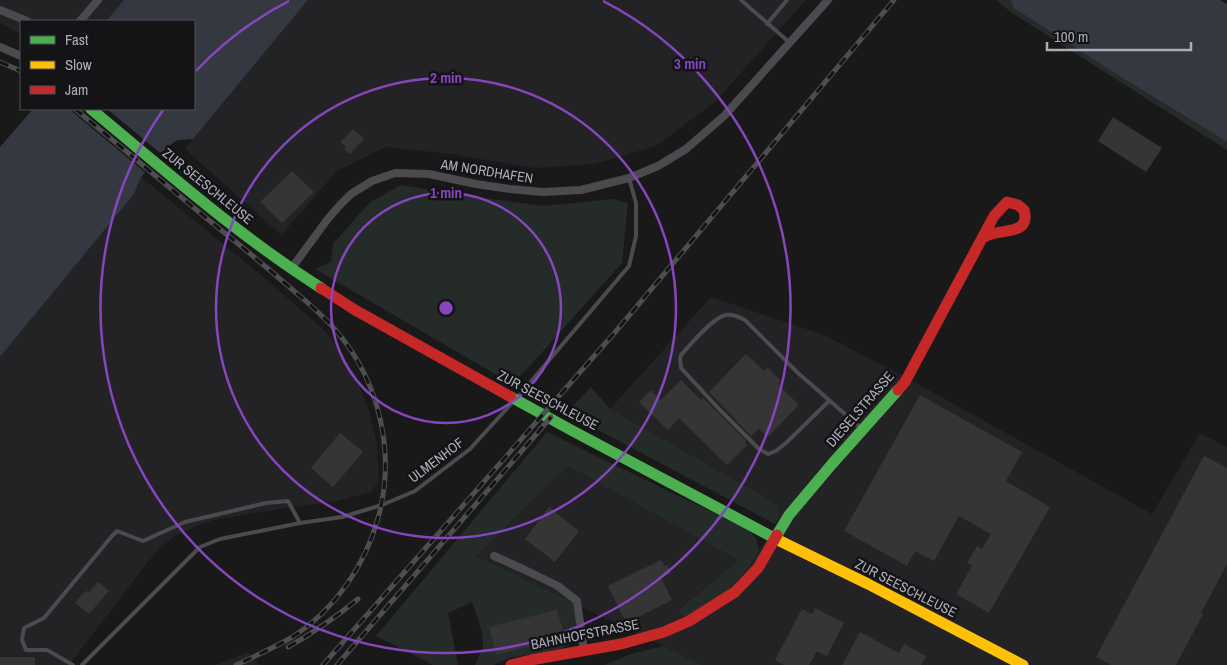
<svg xmlns="http://www.w3.org/2000/svg" width="1227" height="665" font-family="'Archivo Narrow',sans-serif">
<rect width="100%" height="100%" fill="#191919"/>
<!-- built -->
<g fill="#232325">
<polygon points="0,0 124,0 106,21 21,21 21,34 0,23"/>
<polygon points="308,0 806,0 715,102 656,146 594,164 534,168 451,154 385,147 337,171 281,235 185,149"/>
<polygon points="141,177 262,276 323,329 336,345 355,374 369,411 377,444 379,482 370,492 338,501 279,509 213,520 178,534 160,548 147,563 69,665 0,665 0,357 134,194"/>
<polygon points="711,297 824,335 898,373 1152,514 1200,433 1227,447 1227,665 701,665 663,646 476,556 568,466 738,560 678,609 725,593 749,568 779,518 777,504 610,409"/>
<polygon points="248,652 260,665 215,665"/>
</g>
<!-- green -->
<g fill="#252b28">
<polygon points="996,0 1011,0 1015,8 1116,74 1227,142 1227,150 1012,13"/>
<polygon points="401,185 448,193 544,206 612,199 628,203 622,263 528,368 512,384 315,269 331,262 333,244 370,202"/>
<polygon points="591,387 610,409 777,504 779,518 775,524 566,413"/>
<polygon points="547,432 749,530 756,538 759,551 749,568 725,593 684,618 678,610 738,560 568,466 476,556 576,604 576,631 572,643 560,649 510,658 493,665 475,665 483,646 482,632 472,602 448,613 458,665 433,665 376,636"/>
<polygon points="663,646 701,665 604,665 631,654"/>
</g>
<!-- water -->
<g fill="#343941">
<polygon points="124,0 308,0 193,139 177,140 164,150 141,177 134,194 0,357 0,147 33,109 194,109 194,21 106,21"/>
<polygon points="1011,0 1220,0 1227,4 1227,142 1116,74 1014,8"/>
</g>
<!-- pier -->
<polygon fill="#191919" points="69,109 107,109 163,155 147,174"/>
<!-- building -->
<g fill="#353536">
<polygon points="1113,117 1162,148 1146,172 1098,141"/>
<polygon points="353,129 364,139 350,154 344,149 346,147 340,142"/>
<polygon points="292,171 314,192 282,223 260,202"/>
<polygon points="746,354 764,371 767,367 781,381 778,384 799,405 768,437 759,429 751,436 709,392"/>
<polygon points="681,380 701,400 703,398 746,441 745,443 747,445 727,465 679,418 668,430 639,402 651,390 661,400"/>
<polygon points="920,395 1022,452 1006,481 1050,507 989,613 956,594 972,566 967,563 977,546 982,549 991,534 959,516 934,561 915,551 907,566 844,531"/>
<polygon points="340,433 363,452 333,487 311,468"/>
<polygon points="1204,456 1227,468 1227,564 1201,613 1203,614 1176,665 1111,665 1096,657"/>
<polygon points="549,507 579,531 555,562 525,539"/>
<polygon points="661,560 665,566 667,565 671,573 661,578 672,600 626,623 608,586"/>
<polygon points="98,582 109,591 89,614 75,603 84,592 85,593 88,590 89,592"/>
<polygon points="815,608 844,623 827,656 817,651 809,665 784,665 775,660 802,609 812,614"/>
<polygon points="557,610 565,637 496,655 489,627"/>
<polygon points="860,632 899,653 904,644 926,656 921,665 842,665"/>
<rect x="0" y="657" width="35" height="8"/>
</g>
<g fill="none" stroke-linecap="round" stroke-linejoin="round">
<!-- lane -->
<g stroke="#4b4b4f" stroke-width="4">
<polyline points="741,0 790,43"/>
<polyline points="767,24 787,0"/>
<path d="M829,401L787,442L776,451L768,454L759,449L719,409L681,368L680,360L681,355C690,345 713,317 726,315C733,314 739,317 745,320L798,373L861,428"/>
<polyline points="73,665 47,650 26,650 22,640 24,628 44,618 112,536 117,531 143,541 185,522 266,503 288,501 300,523"/>
<polyline points="82,665 200,547 220,539 300,523 342,517 382,505 415,491 470,449 522,392 629,266 636,236 636,203 629,178"/>
</g>
<!-- street -->
<g stroke="#4b4b4f" stroke-width="8">
<polyline points="0,10 27,21"/>
<polyline points="80,21 98,0"/>
<polyline points="0,47 21,56"/>
<polyline points="291,269 327,220 339,206 351,194 372,181 395,173 429,174 476,184 510,189 543,192 581,190 629,178 658,166 686,149 724,116 828,0"/>
<polyline points="494,556 523,569 558,586 577,601 584,651"/>
</g>
<!-- fast -->
<g stroke="#4caf50" stroke-width="11">
<path d="M91,109C166,171 239,236 321,288"/>
<polyline points="511,397 571,430 780,541"/>
<polyline points="777,535 789,515 832,464 898,390"/>
</g>
<!-- slow -->
<polyline stroke="#ffc107" stroke-width="11" points="780,541 868,584 1023,665"/>
<!-- jam -->
<g stroke="#c62828" stroke-width="11">
<polyline points="321,288 355,310 511,397"/>
<path d="M898,390L905,382L994,216L1007,202L1018,205L1024,210C1032,238 995,227 983,238"/>
<polyline points="511,665 531,660 621,644 664,632 689,621 735,592 758,568 777,535"/>
</g>
<!-- rail casing -->
<g stroke="#4e4e50" stroke-width="5">
<g id="rail">
<polyline points="0,62 21,71"/>
<path d="M75,109C124,149 172,190 221,230C246,250 270,270 294,291C309,304 325,317 338,333C380,383 396,455 378,518C365,566 335,609 294,636C276,647 255,656 236,665"/>
<path d="M288,647C313,633 336,617 358,599"/>
<polyline points="323,665 617,330 894,0"/>
<polyline points="337,665 551,417"/>
</g>
</g>
<!-- rail -->
<use href="#rail" stroke="#141315" stroke-width="3" stroke-dasharray="9" stroke-linecap="butt"/>
</g>
<!-- distance rings -->
<g fill="none" stroke="#8546be" stroke-width="2.5">
<circle cx="446" cy="308" r="115"/>
<circle cx="446" cy="308" r="230"/>
<path d="M196 71A345 345 0 0 1 289 1M603 1A345 345 0 1 1 163 110"/>
</g>
<g text-anchor="middle" stroke-width="5" stroke-linejoin="round" paint-order="stroke">
<!-- street labels -->
<g font-size="14" fill="#acadb8" stroke="#141315">
<text transform="translate(487 171) rotate(9)" y="5">AM NORDHAFEN</text>
<text transform="translate(208 186) rotate(39)" y="5">ZUR SEESCHLEUSE</text>
<text transform="translate(548 400) rotate(28)" y="5">ZUR SEESCHLEUSE</text>
<text transform="translate(860 409) rotate(-49)" y="5">DIESELSTRASSE</text>
<text transform="translate(436 460) rotate(-37)" y="5">ULMENHOF</text>
<text transform="translate(906 588) rotate(27)" y="5">ZUR SEESCHLEUSE</text>
<text transform="translate(585 634) rotate(-11)" y="5">BAHNHOFSTRASSE</text>
</g>
</g>
<circle cx="446" cy="308" r="8" fill="#8546be" stroke="#141315" stroke-width="2.5"/>
<g font-size="15" text-anchor="middle" font-weight="bold" fill="#8546be" stroke="#141315" stroke-width="5" stroke-linejoin="round" paint-order="stroke">
<text x="690" y="69">3 min</text>
<text x="446" y="83">2 min</text>
<text x="446" y="198">1 min</text>
</g>
<!-- legend -->
<rect x="20" y="20" width="175" height="90" fill="#141315" stroke="#515156"/>
<rect x="30" y="36" width="25" height="8" fill="#4caf50" stroke="#515156"/>
<text x="65" y="45" font-size="15" fill="#acadb8">Fast</text>
<rect x="30" y="61" width="25" height="8" fill="#ffc107" stroke="#515156"/>
<text x="65" y="70" font-size="15" fill="#acadb8">Slow</text>
<rect x="30" y="86" width="25" height="8" fill="#c62828" stroke="#515156"/>
<text x="65" y="95" font-size="15" fill="#acadb8">Jam</text>
<!-- scale -->
<path d="M1047 42v8h144v-8" fill="none" stroke="#acadb8" stroke-width="2.5"/>
<text x="1054" y="42" font-size="15" fill="#acadb8" stroke="#141315" stroke-width="4" paint-order="stroke">100 m</text>
</svg>
